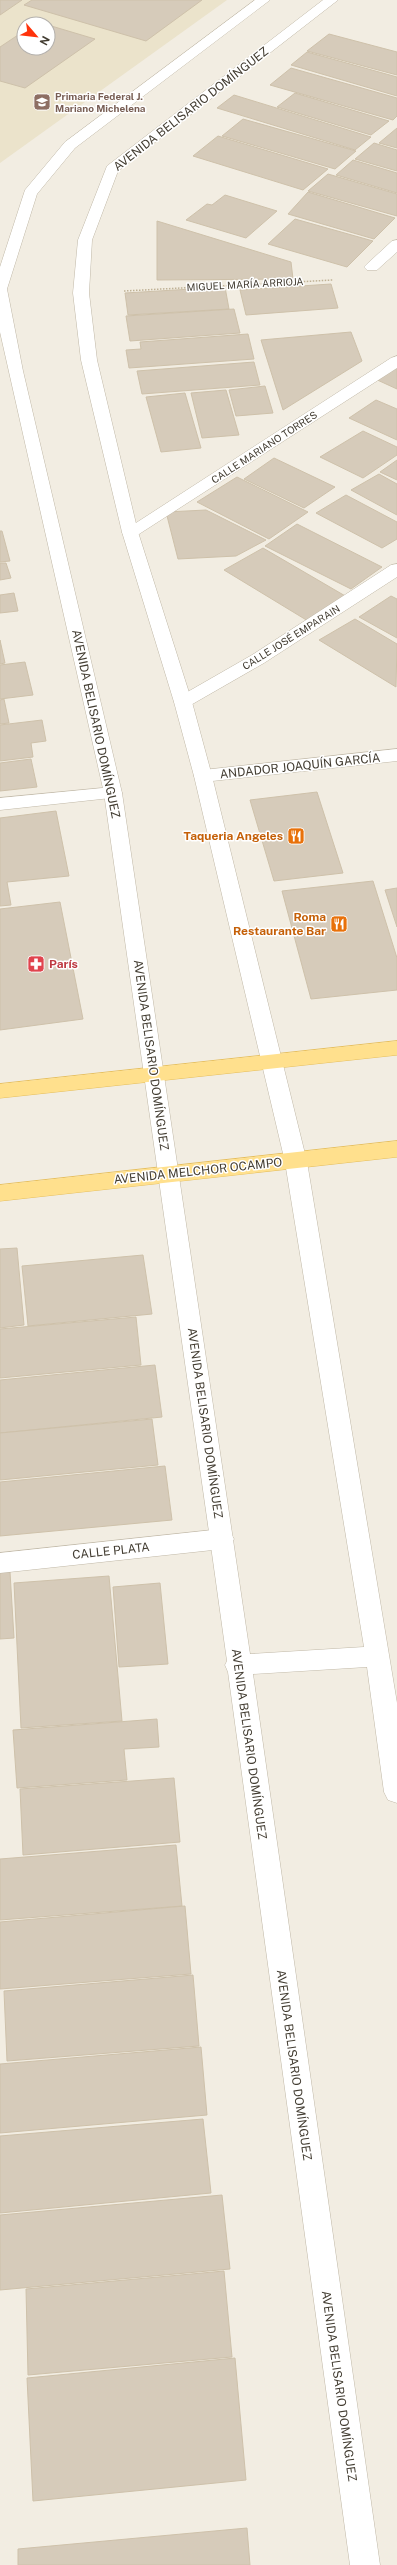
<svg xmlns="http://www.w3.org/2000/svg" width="397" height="2565" font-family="'Public Sans',sans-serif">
<rect width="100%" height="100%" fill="#f2ede2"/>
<!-- education -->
<path fill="#ebe3cb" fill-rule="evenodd" d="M0,0H227L0,163ZM24,24H48V48H24Z"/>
<!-- building -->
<g fill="#d6cbba" stroke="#cec1aa">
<polygon points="0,0 22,0 0,15"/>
<polygon points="32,0 202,0 146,41 24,5"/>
<polygon points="48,25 95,39 25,88 0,81 0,47 24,31 24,48 48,48"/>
<polygon points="329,34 397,52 397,75 307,51"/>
<polygon points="307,52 397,77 397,96 291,65"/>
<polygon points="291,68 397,98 397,116 393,120 270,85"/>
<polygon points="295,93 389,121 371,135 277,107"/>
<polygon points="234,95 371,137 355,150 217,108"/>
<polygon points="243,119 356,151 335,169 222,136"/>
<polygon points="397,128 397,148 379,143"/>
<polygon points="218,136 328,169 303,190 193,156"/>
<polygon points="374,143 397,150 397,171 355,159"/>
<polygon points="353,160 397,173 397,193 336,175"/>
<polygon points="328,174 397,194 397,216 308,191"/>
<polygon points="308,192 395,218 374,239 288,214"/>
<polygon points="225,195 277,211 246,238 186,220 207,204 212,205"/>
<polygon points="295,219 373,241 347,267 268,244"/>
<polygon points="157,221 291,262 293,279 157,280"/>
<polygon points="331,284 338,308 246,315 240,290"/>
<polygon points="225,287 229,309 128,315 125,293"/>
<polygon points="234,309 240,333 130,341 126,316"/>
<polygon points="351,332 362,361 283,410 261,340"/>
<polygon points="248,334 254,359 129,368 126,350 141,349 140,342"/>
<polygon points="254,362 260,385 142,394 137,371"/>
<polygon points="397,363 397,389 373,378"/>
<polygon points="265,386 273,413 236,416 229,390"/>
<polygon points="226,390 239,435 202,438 191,393"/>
<polygon points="185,393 201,448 161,452 146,397"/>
<polygon points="376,400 397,409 397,440 349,418"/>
<polygon points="363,431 397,447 397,455 363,478 320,457"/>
<polygon points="274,458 335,487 304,508 244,479"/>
<polygon points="397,460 397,480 380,472"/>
<polygon points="379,474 397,484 397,515 351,490"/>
<polygon points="237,477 308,512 269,539 197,502"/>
<polygon points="346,495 397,522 397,539 382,548 316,513"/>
<polygon points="206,510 266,540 236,556 178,559 166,512"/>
<polygon points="297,524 382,567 351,589 265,546"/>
<polygon points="0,531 2,531 10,561 0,562"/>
<polygon points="263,548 347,597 308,621 224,570"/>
<polygon points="0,563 6,563 11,578 0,580"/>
<polygon points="14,593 18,611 0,613 0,595"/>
<polygon points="391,596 397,599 397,638 359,617"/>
<polygon points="355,619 397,644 396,687 319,640"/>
<polygon points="0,640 5,663 0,664"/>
<polygon points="25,662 33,695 0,699 0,665"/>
<polygon points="4,699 9,723 0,724 0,700"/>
<polygon points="42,720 46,741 31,743 33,757 0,761 0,725"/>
<polygon points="31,759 37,787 0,791 0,763"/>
<polygon points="317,792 343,873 274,881 250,800"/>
<polygon points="56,811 69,876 7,882 11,905 0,906 0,818"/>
<polygon points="373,881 397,958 397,990 311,999 282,891"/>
<polygon points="397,888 397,927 385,890"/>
<polygon points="60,902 83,1019 0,1030 0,909"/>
<polygon points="17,1248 24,1325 0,1328 0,1249"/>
<polygon points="143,1255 152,1314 28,1326 22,1266"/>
<polygon points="136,1317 141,1365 0,1378 0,1329"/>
<polygon points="155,1365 162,1417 0,1433 0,1380"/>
<polygon points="152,1419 158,1465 0,1480 0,1433"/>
<polygon points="165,1466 172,1520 0,1536 0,1482"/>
<polygon points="0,1572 10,1572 14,1638 0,1639"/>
<polygon points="109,1576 122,1721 21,1728 14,1583"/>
<polygon points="160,1583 168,1664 119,1667 113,1587"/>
<polygon points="157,1719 159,1747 124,1749 127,1780 17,1788 13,1730"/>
<polygon points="174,1778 180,1842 23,1855 20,1789"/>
<polygon points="176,1845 182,1906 0,1920 0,1859"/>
<polygon points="185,1906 191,1974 0,1989 0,1922"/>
<polygon points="193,1975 199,2046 7,2061 4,1991"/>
<polygon points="201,2047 207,2115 0,2133 0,2064"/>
<polygon points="203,2119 211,2193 0,2213 0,2136"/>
<polygon points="222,2195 230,2269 0,2290 0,2215"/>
<polygon points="224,2271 232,2357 28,2375 26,2289"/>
<polygon points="235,2358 246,2480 33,2501 27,2378"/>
<polygon points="247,2528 250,2565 18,2565 18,2549"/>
</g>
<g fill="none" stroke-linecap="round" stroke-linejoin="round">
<!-- service casing -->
<g stroke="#c0b8a7" stroke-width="1">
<polygon id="service" points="397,356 397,368 136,536 124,536 122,532 391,358"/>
</g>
<!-- minor casing -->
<g stroke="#c0b8a7" stroke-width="1">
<g id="minor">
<polygon points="397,240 397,252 377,270 367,270 364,267 367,264 392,241"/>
<polygon points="397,564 397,577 264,663 189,706 177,706 174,702 177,698 252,655 391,565"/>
<polygon points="397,749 397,761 203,782 196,780 194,776 196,772 203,770"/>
<polygon points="113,787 120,789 122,793 120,797 0,810 0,798"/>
<polygon points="222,1529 230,1532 234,1539 230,1546 222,1549 0,1573 0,1553"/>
</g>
</g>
<!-- tertiary casing -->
<g stroke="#c0b8a7" stroke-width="1">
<polygon id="tertiary" points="255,0 270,0 75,148 37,194 7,289 23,371 122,793 250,1654 364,1647 285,1162 194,776 174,702 122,532 81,360 73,293 78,240 107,166 323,0 338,0 118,171 92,240 89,293 97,360 138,532 192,702 212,776 307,1162 397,1703 397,1803 388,1800 384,1792 367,1667 253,1674 380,2565 350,2565 228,1672 225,1665 227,1661 210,1539 104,793 0,332 0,267 25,190 65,142"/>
</g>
<!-- primary casing -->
<g stroke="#e6be5b" stroke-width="1">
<g id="primary">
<polygon points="397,1041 397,1055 0,1098 0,1084"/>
<polygon points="397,1141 397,1157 0,1201 0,1185"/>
</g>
</g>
<!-- path -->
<polyline stroke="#bfb195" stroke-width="1.5" stroke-dasharray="1.5 1.5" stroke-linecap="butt" points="124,291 333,280"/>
<!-- service -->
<use href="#service" fill="#fff" fill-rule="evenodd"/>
<!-- minor -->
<use href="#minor" fill="#fff" fill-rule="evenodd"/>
<!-- tertiary -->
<use href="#tertiary" fill="#fff" fill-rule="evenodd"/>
<!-- primary -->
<use href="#primary" fill="#ffe08d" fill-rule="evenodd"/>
</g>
<!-- icons -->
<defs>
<g id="school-square" transform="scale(0.9)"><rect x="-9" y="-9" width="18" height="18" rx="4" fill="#8d6e63" stroke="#fff"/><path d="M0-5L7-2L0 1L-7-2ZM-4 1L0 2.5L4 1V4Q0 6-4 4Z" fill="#fff"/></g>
<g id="restaurant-square" transform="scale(0.9)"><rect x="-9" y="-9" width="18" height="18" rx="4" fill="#e8710a" stroke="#fff"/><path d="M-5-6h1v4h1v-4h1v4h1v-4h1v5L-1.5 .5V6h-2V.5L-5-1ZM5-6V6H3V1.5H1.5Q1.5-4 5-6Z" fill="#fff"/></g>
<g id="pharmacy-square" transform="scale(0.9)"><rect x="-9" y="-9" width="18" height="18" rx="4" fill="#e0444e" stroke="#fff"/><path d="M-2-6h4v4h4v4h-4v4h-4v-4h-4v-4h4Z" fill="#fff"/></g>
</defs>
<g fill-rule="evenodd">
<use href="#school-square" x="42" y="102"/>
<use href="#restaurant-square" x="296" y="836"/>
<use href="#restaurant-square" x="339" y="924"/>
<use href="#pharmacy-square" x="36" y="964"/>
</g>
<g text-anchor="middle" stroke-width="3" stroke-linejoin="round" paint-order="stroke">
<!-- far-education labels -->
<g font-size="10" font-weight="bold" fill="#785e54" stroke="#fff" text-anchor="start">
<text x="55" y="100">Primaria Federal J.<tspan x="55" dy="12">Mariano Michelena</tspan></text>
</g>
<!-- far-street labels -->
<g font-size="10" fill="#433d32" stroke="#fff">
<text transform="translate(245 284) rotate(-3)" y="4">MIGUEL MARÍA ARRIOJA</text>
<text transform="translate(264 447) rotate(-33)" y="4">CALLE MARIANO TORRES</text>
<text transform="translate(291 637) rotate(-32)" y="4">CALLE JOSÉ EMPARAIN</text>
</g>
<!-- street labels -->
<g font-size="12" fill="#433d32" stroke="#fff">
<text transform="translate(191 109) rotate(-38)" y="4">AVENIDA BELISARIO DOMÍNGUEZ</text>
<text transform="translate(96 724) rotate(78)" y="4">AVENIDA BELISARIO DOMÍNGUEZ</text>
<text transform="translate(300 766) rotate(-6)" y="4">ANDADOR JOAQUÍN GARCÍA</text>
<text transform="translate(151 1055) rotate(82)" y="4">AVENIDA BELISARIO DOMÍNGUEZ</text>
<text transform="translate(198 1171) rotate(-6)" y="4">AVENIDA MELCHOR OCAMPO</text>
<text transform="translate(205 1423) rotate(82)" y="4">AVENIDA BELISARIO DOMÍNGUEZ</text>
<text transform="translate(111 1551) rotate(-6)" y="4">CALLE PLATA</text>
<text transform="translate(249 1744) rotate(82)" y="4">AVENIDA BELISARIO DOMÍNGUEZ</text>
<text transform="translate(294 2065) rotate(82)" y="4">AVENIDA BELISARIO DOMÍNGUEZ</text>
<text transform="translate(339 2386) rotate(82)" y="4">AVENIDA BELISARIO DOMÍNGUEZ</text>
</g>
<!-- food labels -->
<g font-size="12" font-weight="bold" fill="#c56008" stroke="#fff" text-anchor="end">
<text x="283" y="840">Taqueria Angeles</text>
<text x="326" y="921">Roma<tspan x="326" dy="14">Restaurante Bar</tspan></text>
</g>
<!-- health labels -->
<g font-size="12" font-weight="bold" fill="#be3a42" stroke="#fff" text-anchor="start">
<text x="49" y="968">París</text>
</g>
</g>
<!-- north arrow -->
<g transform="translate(36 36) rotate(118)"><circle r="19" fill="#ffffff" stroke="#b4b1ad"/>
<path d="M0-3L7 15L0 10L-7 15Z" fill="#ff330b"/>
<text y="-6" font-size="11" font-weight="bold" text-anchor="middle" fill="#433d32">N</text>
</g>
</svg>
